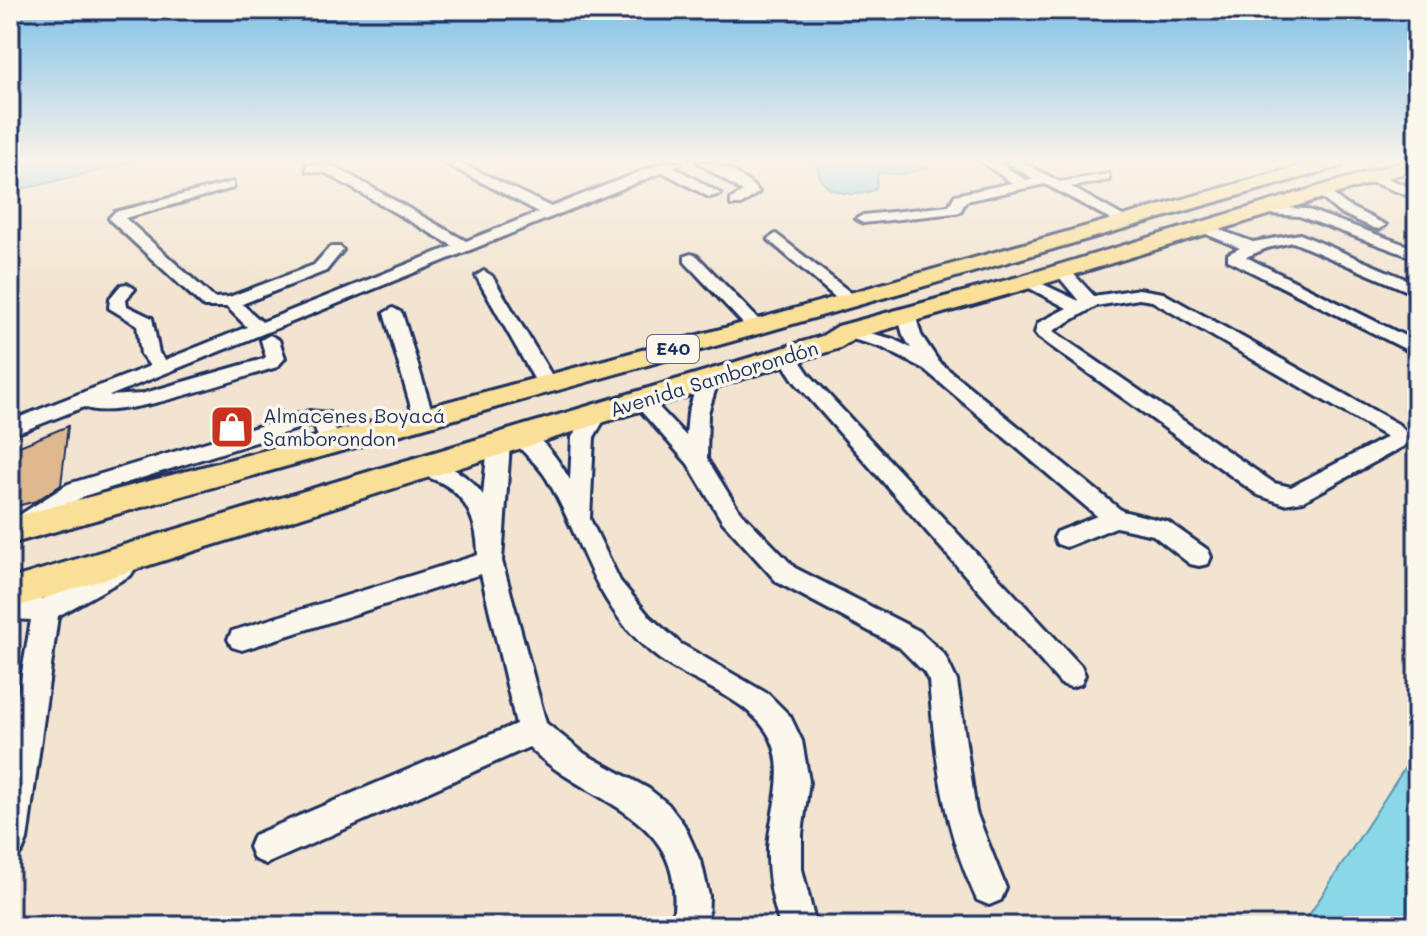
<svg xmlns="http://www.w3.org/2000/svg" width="1427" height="936" font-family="Mali,sans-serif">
<rect width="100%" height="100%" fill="#f2e4d0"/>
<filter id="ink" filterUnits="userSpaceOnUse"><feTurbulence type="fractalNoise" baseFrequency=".0125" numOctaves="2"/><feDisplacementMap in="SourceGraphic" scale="16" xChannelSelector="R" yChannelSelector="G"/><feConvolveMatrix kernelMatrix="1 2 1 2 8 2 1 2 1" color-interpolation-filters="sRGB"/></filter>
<g filter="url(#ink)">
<!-- water -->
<g fill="#89d7e7" stroke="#5d94b0" stroke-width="2">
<polygon points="10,162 134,162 10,192"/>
<path d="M914,162L928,168L901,174L878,173L876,189C862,196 833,197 822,181C819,177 818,168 816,163Z"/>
<polygon points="1417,749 1417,926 1302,926"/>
</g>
<!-- building -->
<polygon fill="#deb98f" stroke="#1b2f5e" stroke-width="2" points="68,426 61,485 36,501 10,508 10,450"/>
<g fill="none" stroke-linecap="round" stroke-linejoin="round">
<!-- minor casing -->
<g stroke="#1b2f5e" stroke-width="6">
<g id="minor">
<path d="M443,162H459L551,207L665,162H682L674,167L721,194L709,197L663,172L109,396L141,394L263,359L266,357L261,340L270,335L279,340L285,358L277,367C239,378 115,423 84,407L10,436V421L150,366L141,354L137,325L109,308L110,298L121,285L127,284L135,289L126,299L127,306L152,318L159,353L165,360L247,327L227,307H204L111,221L109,218L115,212L233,182V188L125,218L214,298L229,297L314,265L330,247H340L343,250L326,271L242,304L262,322L453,246L326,173L307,171V165L334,166L466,241L539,212Z"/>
<path d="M698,162C721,162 743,175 759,192L741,205H731V199L743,192Z"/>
<polygon points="982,162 997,162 1026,180 1034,179 1006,162 1022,162 1060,182 1109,174 1109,180 1071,187 1130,220 1128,223 1118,223 1045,184 966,201 960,212 955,213 863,223 856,219 863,215 949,206 955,195 1012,183"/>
<polygon points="1363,173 1373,173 1417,190 1417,199 1363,179"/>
<polygon points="1320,186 1330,186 1330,192 1348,206 1386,225 1379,229 1374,228 1338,212 1316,193"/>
<polygon points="1258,206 1306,209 1417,249 1417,259 1299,216 1253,213 1251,210"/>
<polygon points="1206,225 1253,242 1300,234 1417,284 1417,295 1293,242 1267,248 1246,257 1417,342 1417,355 1228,260 1228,254 1240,248 1201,232 1199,229"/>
<polygon points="776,234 855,296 857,300 855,304 843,304 771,242 768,239"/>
<polygon points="691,254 697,256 762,323 765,327 762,331 750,331 685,262 685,256"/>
<path d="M1062,266L1068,268L1094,296L1139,289L1163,293L1398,424L1409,435L1404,446L1303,501L1284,504L1258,495L1038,337L1035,333L1038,323L1067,308L1018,282L1026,277L1032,279L1079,301L1054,271ZM1139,299L1152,301L1387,437L1291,487L1274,483L1053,331L1096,306Z"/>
<polygon points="484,271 492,276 557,384 554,388 540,388 537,384 476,276"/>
<polygon points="393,308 402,313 434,418 431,423 417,423 414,418 384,313"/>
<polygon points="906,309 915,314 921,335 939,362 1122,511 1168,522 1208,550 1211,557 1208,564 1199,566 1190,564 1153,535 1116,527 1066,547 1057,544 1054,538 1057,532 1097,516 924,369 881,347 841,336 838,332 847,327 893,339 911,348 903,335 897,314"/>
<polygon points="787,350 794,352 809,374 1081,666 1085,675 1081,684 1071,687 1061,684 795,382 778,356"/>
<path d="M708,375L718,381L708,413L707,459L738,509L795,568L919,631L944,654L957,681L976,812L1006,888L1001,900L989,905L977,900C942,824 936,763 929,681L924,672L899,647L777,582L722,521L688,464L632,401L642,395L649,397L686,436L688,413L698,381Z"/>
<path d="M597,409L607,415L594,437L590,519L620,581L649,616L681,644L768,694L790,716L802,741L809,781L802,834V869L816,926H780C772,900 767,875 768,848C770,813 787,773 771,739C749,695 689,684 653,654C591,602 585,543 547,479C537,462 521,452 511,437L522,430C543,436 559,461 570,480L572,437L590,410Z"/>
<polygon points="309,411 329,413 341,444 338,449 322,449 314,425 310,425 84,496 31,530 23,533 15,530 11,524 15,518 68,484"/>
<path d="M499,437L507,439L510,444L502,561L546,723L585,754L649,789L668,804L684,825L702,865L709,896L708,926H672C692,811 589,808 529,747L266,864L254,859L249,847L254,835L516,724L481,574L242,650L232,647L228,639L232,631L242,628L478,555C478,528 469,497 442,483C432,478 420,476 414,467L417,462C439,455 471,477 483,495L488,444L491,439Z"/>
<polygon points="122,558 131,561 135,568 131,575 58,616 27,840 22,852 10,857 10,743 31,620 10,619 10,597 43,599"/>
</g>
</g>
<!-- highway casing -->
<g stroke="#1b2f5e" stroke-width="6">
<g id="highway">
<polygon points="1314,162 1343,162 1341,166 765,332 10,544 10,518 747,322"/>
<polygon points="1401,162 1417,162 1417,169 1034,287 856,338 840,348 10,609 10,579 822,336 838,326 1018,277"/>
</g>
</g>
<!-- minor -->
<use href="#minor" fill="#fbf7ec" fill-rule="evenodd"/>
<!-- highway -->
<use href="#highway" fill="#fadf96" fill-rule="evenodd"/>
</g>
</g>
<!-- sky -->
<linearGradient id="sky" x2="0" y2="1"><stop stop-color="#82c2e8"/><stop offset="0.55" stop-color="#f9f3ea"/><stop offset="1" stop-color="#f9f3ea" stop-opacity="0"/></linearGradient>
<rect width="1427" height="293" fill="url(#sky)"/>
<!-- icons -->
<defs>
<g id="shop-square" transform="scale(2.3)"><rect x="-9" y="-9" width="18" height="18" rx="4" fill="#c8321e" stroke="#fbf7ec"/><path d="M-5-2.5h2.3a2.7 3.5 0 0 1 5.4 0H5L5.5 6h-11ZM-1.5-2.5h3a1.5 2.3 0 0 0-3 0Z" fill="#fff"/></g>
</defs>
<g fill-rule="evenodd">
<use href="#shop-square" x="232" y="427"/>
</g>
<g text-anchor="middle" stroke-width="7" stroke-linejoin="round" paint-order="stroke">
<!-- shield labels -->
<rect fill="#fbf7ec" stroke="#5e6b89" stroke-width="2" x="647" y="335" width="52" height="28" rx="6"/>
<g font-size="18" font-weight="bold" fill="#1b2f5e">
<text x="673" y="355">E40</text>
</g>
<!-- street labels -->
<g font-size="20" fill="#1b2f5e" stroke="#fbf7ec">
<text transform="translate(714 379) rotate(-17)" y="7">Avenida Samborondón</text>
</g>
<!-- poi labels -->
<g font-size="20" fill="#1b2f5e" stroke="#fbf7ec" text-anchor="start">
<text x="263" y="423">Almacenes Boyacá<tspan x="263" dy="23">Samborondon</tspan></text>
</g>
</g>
<!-- margin -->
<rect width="1427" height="936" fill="none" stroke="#fbf7ec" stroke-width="40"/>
<rect x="20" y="20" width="1387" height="896" fill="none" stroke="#1b2f5e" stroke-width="3" filter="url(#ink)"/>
</svg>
